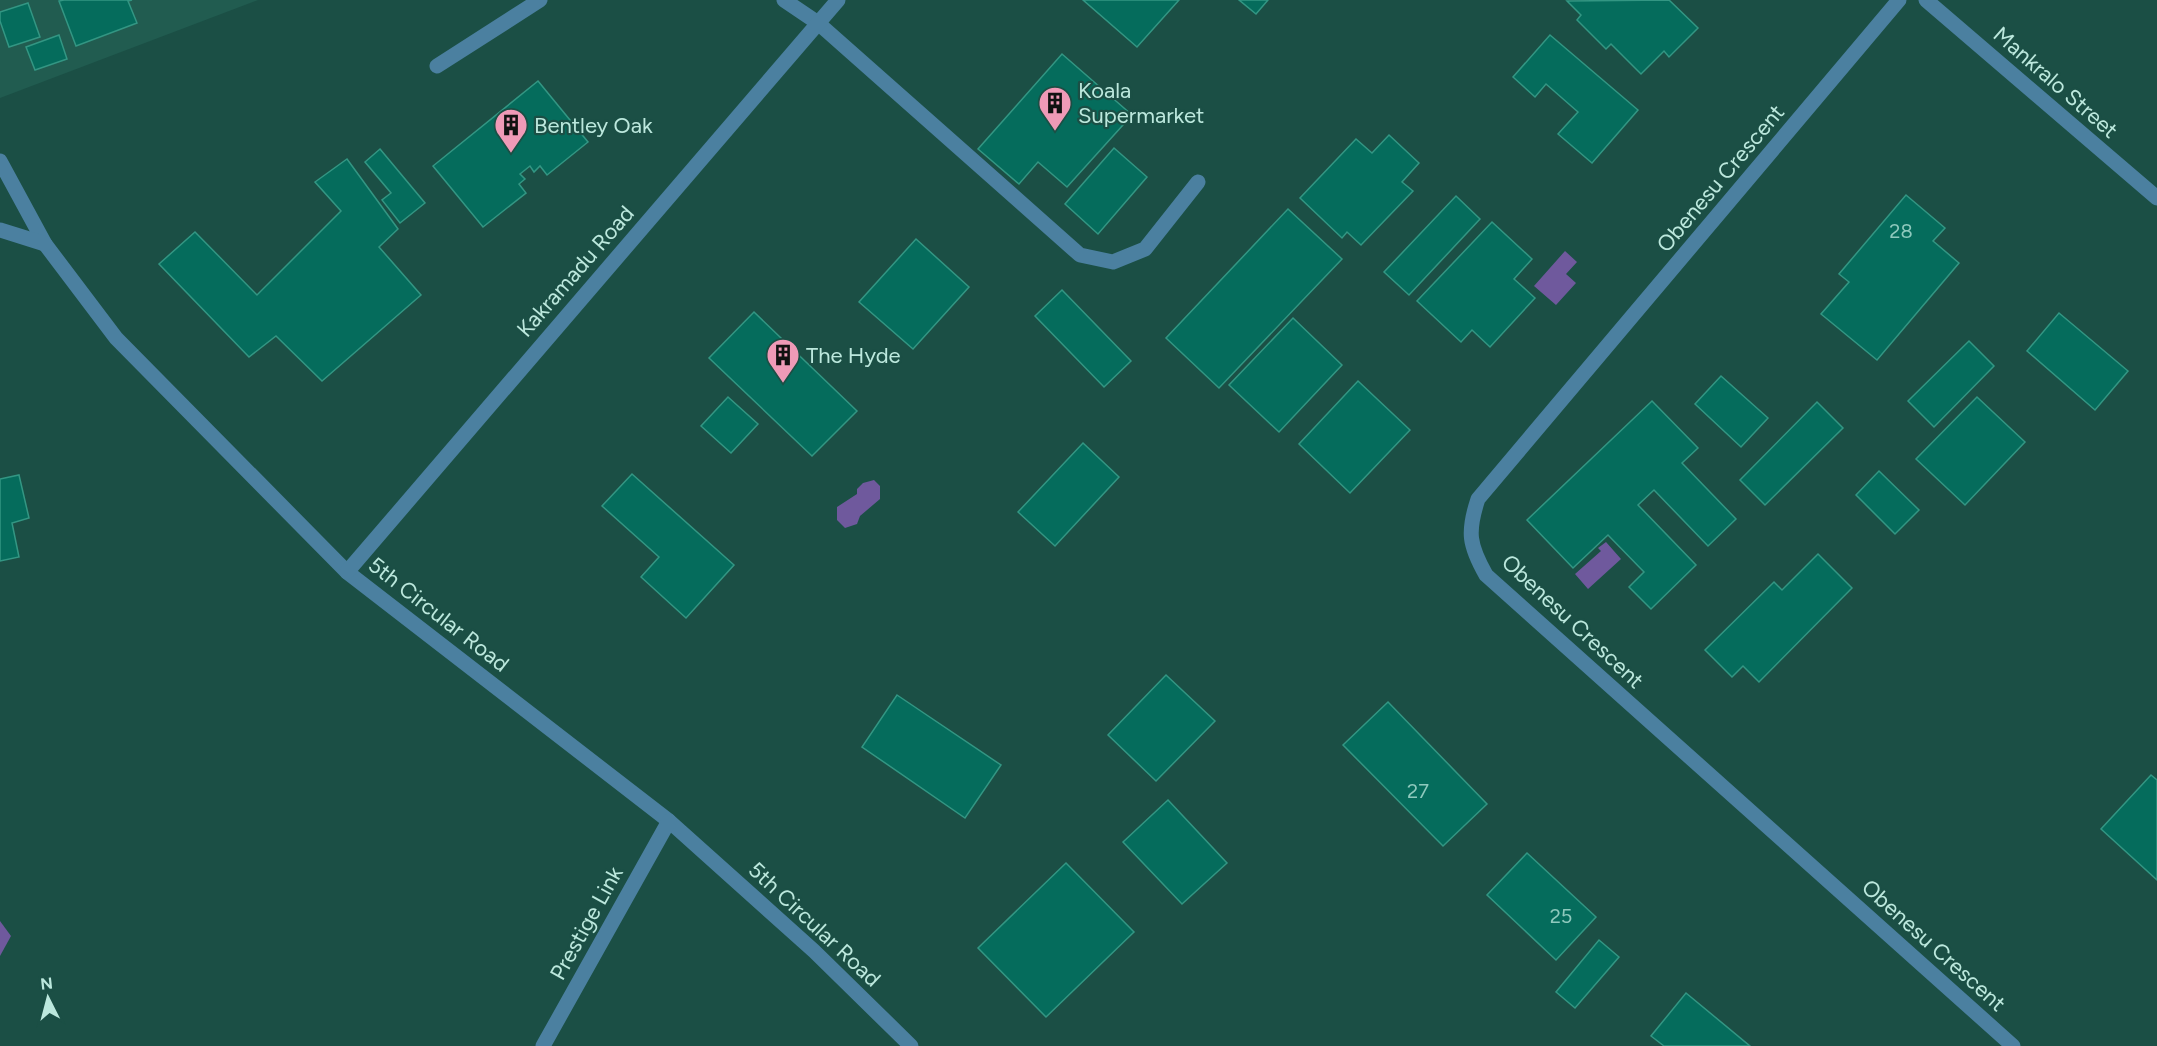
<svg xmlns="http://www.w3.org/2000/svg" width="2157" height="1046" font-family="Figtree,sans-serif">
<rect width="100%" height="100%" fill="#1b4f45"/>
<!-- built -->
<polygon fill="#215c50" points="0,0 258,0 0,98"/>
<!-- water -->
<g fill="#6f599d">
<polygon points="1565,251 1577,262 1566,274 1576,283 1556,305 1534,286"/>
<polygon points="874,480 880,486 880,499 860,516 857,524 845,528 837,520 837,507 857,494 857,489 863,483"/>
<polygon points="1606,542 1621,559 1588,589 1575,574 1601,551 1598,548"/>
<polygon points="0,921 11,936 0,956"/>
</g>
<!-- building -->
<g fill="#056c5c" stroke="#339683" stroke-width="1.5">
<polygon points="64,0 132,0 128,1 137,23 76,46 59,1"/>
<polygon points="1083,0 1179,0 1137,47"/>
<polygon points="1239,0 1268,0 1256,14"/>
<polygon points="1669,0 1698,28 1669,57 1664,51 1641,74 1611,44 1606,49 1577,20 1581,15 1567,1"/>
<polygon points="28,3 40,37 9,47 0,21 0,12"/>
<polygon points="59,35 67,59 35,70 26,47"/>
<polygon points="1550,35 1638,110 1592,163 1558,134 1578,112 1546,84 1535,97 1513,77"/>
<polygon points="1062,54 1132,115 1067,187 1038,162 1019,184 978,149"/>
<polygon points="538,81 588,142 547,175 540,166 534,172 530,166 520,174 525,179 519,184 526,193 483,227 433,166"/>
<polygon points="1389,135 1419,163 1402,182 1413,191 1361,245 1347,232 1342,238 1300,198 1356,139 1372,153"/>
<polygon points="1114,148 1147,177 1098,234 1065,204"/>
<polygon points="380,149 425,203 400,223 382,200 391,193 365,162"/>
<polygon points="347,159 398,229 379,247 421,295 322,381 276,336 249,357 159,264 195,232 257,295 341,211 315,182"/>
<polygon points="1906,195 1945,228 1933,241 1959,263 1877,360 1821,314 1849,282 1839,274"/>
<polygon points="1456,196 1480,219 1409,295 1384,272"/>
<polygon points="1288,209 1342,259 1219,388 1166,338"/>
<polygon points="1492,222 1532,259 1514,279 1535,298 1490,347 1472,330 1461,342 1417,301"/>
<polygon points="916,239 969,287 913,349 859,302"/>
<polygon points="1062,290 1131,361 1104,387 1035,316"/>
<polygon points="754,312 857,411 812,456 709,358"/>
<polygon points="2059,313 2128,371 2095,410 2027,351"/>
<polygon points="1293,318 1342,365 1279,432 1229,385"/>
<polygon points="1969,341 1994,366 1934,427 1908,401"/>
<polygon points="1721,376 1768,418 1741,447 1695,404"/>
<polygon points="1358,381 1410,430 1350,493 1299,444"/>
<polygon points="728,397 758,424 731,453 701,426"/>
<polygon points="1977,397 2025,442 1965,505 1916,459"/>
<polygon points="1652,401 1698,448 1682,463 1736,519 1708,546 1654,490 1638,505 1696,565 1651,609 1629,587 1644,572 1608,535 1573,568 1527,520"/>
<polygon points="1817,402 1843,428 1765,505 1740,480"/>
<polygon points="1083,443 1119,477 1055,546 1018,512"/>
<polygon points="1879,471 1919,510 1895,534 1856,495"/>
<polygon points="632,474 734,565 686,618 641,577 659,557 602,506"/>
<polygon points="19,475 29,518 12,523 19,557 0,561 0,479"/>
<polygon points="1818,554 1852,588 1759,682 1743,666 1732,677 1705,650 1774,582 1782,590"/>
<polygon points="1166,675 1215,721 1156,781 1108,735"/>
<polygon points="897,695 1001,765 965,818 862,747"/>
<polygon points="1388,702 1487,804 1443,846 1343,745"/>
<polygon points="2151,775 2157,780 2157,880 2101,829"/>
<polygon points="1168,800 1227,863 1182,904 1123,842"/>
<polygon points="1527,853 1596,917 1556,960 1487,895"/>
<polygon points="1066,863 1134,932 1046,1017 978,948"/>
<polygon points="1599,940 1619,957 1575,1008 1556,992"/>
<polygon points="1686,993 1750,1046 1664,1046 1651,1036"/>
</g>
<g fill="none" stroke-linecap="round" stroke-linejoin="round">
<!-- minor -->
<g stroke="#4b80a0" stroke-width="15">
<polyline points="784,0 818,23 1080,255 1113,262 1145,249 1198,182"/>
<path d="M1899,0L1478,499C1467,532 1469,545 1486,575L2013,1046"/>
<polyline points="1926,0 2157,198"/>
<polyline points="437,66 540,0"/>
<polyline points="0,161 45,244 116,338 347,572 669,821 814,951 911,1046"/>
<polyline points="0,230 45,244"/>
<polyline points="347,572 838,0"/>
<polyline points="543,1046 669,821"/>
</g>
</g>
<!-- icons -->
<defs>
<g id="building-pin" transform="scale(1.725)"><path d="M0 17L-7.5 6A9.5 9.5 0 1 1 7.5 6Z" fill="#ef9ab7" stroke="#1b4f45"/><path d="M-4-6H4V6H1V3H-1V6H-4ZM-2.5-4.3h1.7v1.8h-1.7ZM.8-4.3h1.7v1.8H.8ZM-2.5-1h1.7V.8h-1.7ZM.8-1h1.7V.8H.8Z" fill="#111"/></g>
</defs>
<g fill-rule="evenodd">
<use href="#building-pin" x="1055" y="103"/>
<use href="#building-pin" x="511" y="125"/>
<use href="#building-pin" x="783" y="355"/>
</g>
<g text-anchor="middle" stroke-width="4.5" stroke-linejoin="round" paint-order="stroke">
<!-- number labels -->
<g font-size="20" fill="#8ec9bd">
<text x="1901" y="238">28</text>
<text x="1418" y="798">27</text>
<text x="1561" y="923">25</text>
</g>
<!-- street labels -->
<g font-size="22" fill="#bce8dd" stroke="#1b4f45">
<text transform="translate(2056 82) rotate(41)" y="8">Mankralo Street</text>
<text transform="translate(1720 178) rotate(-50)" y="8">Obenesu Crescent</text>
<text transform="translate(575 271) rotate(-49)" y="8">Kakramadu Road</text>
<text transform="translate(439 614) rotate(38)" y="8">5th Circular Road</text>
<text transform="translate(1573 621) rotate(43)" y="8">Obenesu Crescent</text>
<text transform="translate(586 923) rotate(-61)" y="8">Prestige Link</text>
<text transform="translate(815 924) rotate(43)" y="8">5th Circular Road</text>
<text transform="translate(1934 945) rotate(42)" y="8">Obenesu Crescent</text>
</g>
<!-- poi labels -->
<g font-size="22" fill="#bce8dd" stroke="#1b4f45" text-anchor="start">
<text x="1078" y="98">Koala<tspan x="1078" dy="25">Supermarket</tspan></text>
<text x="534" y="133">Bentley Oak</text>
<text x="806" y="363">The Hyde</text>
</g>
</g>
<!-- north arrow -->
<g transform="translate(48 998) rotate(354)" stroke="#1b4f45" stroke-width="4.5" paint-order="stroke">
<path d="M0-4.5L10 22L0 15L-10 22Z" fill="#bce8dd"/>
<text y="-9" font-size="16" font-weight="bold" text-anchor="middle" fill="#bce8dd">N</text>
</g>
</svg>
